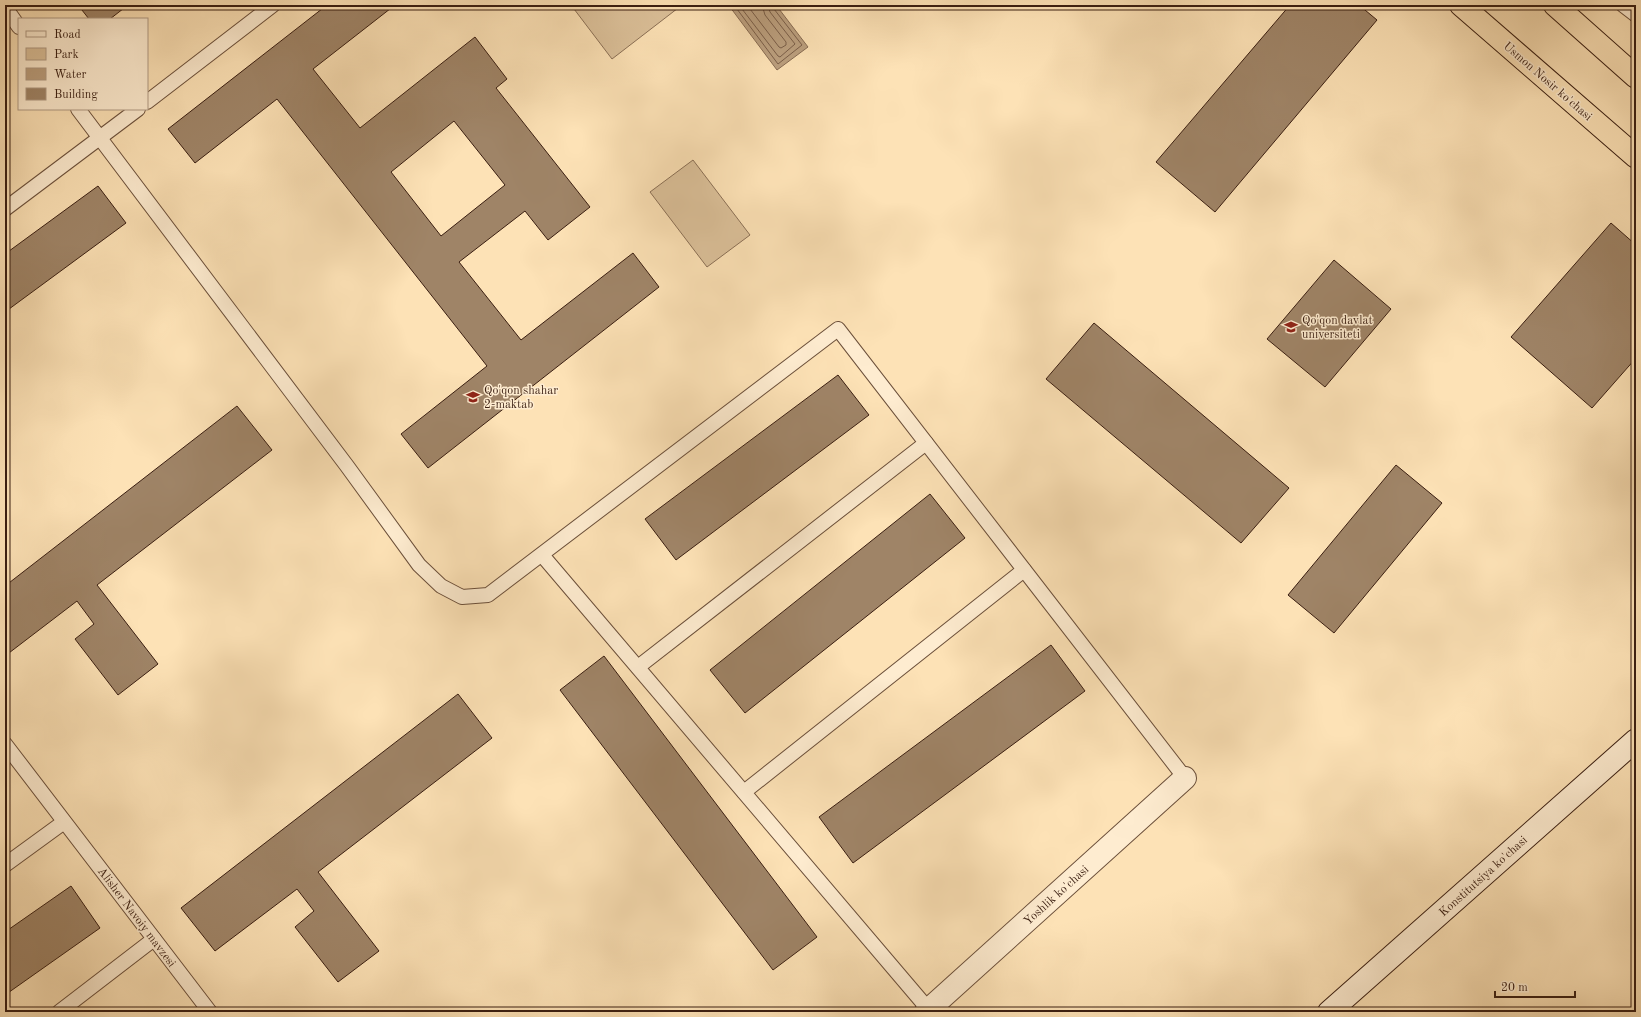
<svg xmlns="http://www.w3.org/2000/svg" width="1641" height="1017" font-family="'Old Standard TT',serif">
<rect width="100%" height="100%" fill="#fde2b6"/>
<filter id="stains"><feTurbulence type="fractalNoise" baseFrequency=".005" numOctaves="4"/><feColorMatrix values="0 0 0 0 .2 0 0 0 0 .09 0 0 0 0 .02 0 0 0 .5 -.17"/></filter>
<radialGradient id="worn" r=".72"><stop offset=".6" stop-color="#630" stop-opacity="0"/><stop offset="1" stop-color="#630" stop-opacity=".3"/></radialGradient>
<!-- green -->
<g fill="#dcc19a" stroke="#8b7056">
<polygon points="571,5 682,5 612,59"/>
<polygon points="693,160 750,235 707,267 650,192"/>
</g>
<!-- water -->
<polygon fill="#bb9f7e" stroke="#876b52" points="732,5 776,5 808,47 777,70 730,7"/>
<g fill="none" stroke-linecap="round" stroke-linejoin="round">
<!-- shore -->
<g stroke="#7a5e48" stroke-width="1">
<polyline points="734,5 778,64 802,45 774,9 774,5"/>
<polyline points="739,5 778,56 780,57 795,44 770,12 768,5"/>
<polyline points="747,5 779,47 781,48 786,45 786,42 765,15 762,5"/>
</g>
</g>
<!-- building -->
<g fill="#9f8467" stroke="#3a1e11" fill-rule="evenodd">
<polygon points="78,5 128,5 110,19 89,19"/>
<path d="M327,5H395L313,69L360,128L475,37L507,79L496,88L590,207L548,240L525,211L459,262L521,340L633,253L659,287L428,468L401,434L487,366L277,99L195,163L168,129ZM454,121L505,185L441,236L391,172Z"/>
<polygon points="1290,5 1359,5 1377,20 1215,212 1156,162"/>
<polygon points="98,186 126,223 5,312 5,254"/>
<polygon points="1611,223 1636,245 1636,358 1592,408 1511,337"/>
<polygon points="1334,260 1391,309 1325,387 1267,339"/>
<polygon points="1094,323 1289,488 1241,543 1046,379"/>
<polygon points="838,375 869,415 676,560 645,519"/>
<polygon points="237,406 272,450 97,585 158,664 118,695 75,639 94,624 77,601 5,656 5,586"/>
<polygon points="1396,465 1442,503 1334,633 1288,595"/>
<polygon points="930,494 965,538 745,713 710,670"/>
<polygon points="1051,645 1085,691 853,863 819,817"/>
<polygon points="604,656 817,937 773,970 560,690"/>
<polygon points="458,694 492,738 318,872 379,951 338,982 295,927 314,911 297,889 215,951 181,908"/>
<polygon points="71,886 100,928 5,995 5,932"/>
</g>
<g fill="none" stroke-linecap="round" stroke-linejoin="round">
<!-- lane casing -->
<g stroke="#6b4f3a" stroke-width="16">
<g id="lane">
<polyline points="1623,5 1636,15"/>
<polyline points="5,7 19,27"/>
<polyline points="147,102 273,5"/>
<polyline points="78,109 347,466 419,565 441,586 462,597 488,595 838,329 1185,778"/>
<polyline points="5,209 138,109"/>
<polyline points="542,555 929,1010"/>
<polyline points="638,667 926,443"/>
<polyline points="5,744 210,1012"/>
<polyline points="744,792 1024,570"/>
<polyline points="5,865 64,822"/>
<polyline points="59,1012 154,939"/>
</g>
</g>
<!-- street casing -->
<g stroke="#6b4f3a" stroke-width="24">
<polyline id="street" points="926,1012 1185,778"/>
</g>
<!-- secondary casing -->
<g stroke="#3a1e11" stroke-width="24">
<polyline id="secondary" points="1329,1012 1636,740"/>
</g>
<!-- highway casing -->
<g stroke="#3a1e11" stroke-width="24">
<g id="highway">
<polyline points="1461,5 1636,157"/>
<polyline points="1555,5 1636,77"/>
</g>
</g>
<!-- lane -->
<use href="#lane" stroke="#feecd0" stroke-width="14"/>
<!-- street -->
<use href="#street" stroke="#feecd0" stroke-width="22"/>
<!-- secondary -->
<use href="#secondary" stroke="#feecd0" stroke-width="22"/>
<!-- highway -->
<use href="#highway" stroke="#fde2b6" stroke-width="22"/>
</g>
<!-- icons -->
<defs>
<g id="university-bare" transform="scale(1.08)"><path d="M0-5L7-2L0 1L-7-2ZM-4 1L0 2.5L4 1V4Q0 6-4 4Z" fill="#8f2418" stroke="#feecd0" stroke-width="2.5" paint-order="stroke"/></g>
<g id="school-bare" transform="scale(1.08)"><path d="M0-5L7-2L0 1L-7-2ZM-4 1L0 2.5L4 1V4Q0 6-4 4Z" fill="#8f2418" stroke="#feecd0" stroke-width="2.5" paint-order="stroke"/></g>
</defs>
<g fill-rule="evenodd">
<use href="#university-bare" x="1291" y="327"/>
<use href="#school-bare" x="473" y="397"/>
</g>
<g text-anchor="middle" stroke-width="3" stroke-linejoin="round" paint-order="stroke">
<!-- street labels -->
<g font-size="12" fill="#3a1e11" stroke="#feecd0">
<text transform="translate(1548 81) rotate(41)" y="4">Usmon Nosir ko'chasi</text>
<text transform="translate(1483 876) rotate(-42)" y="4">Konstitutsiya ko'chasi</text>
<text transform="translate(1056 895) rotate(-42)" y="4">Yoshlik ko'chasi</text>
<text transform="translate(137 917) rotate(53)" y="4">Alisher Navoiy mavzesi</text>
</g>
<!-- poi labels -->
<g font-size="12" fill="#3a1e11" stroke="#feecd0" text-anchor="start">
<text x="1302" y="324">Qo'qon davlat<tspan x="1302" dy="14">universiteti</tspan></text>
<text x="484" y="394">Qo'qon shahar<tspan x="484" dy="14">2-maktab</tspan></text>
</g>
</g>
<!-- margin -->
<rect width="1641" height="1017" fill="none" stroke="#fde2b6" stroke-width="20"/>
<rect x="6" y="6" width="1629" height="1005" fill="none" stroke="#3a1e11" stroke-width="2"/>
<rect x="10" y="10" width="1621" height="997" fill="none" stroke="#3a1e11"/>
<!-- legend -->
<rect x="18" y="18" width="130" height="92" fill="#feecd0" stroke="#b09a84"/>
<rect x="26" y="31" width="20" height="6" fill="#feecd0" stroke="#b09a84"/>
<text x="54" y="38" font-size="12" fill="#3a1e11">Road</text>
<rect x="26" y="48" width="20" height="12" fill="#dcc19a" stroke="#b09a84"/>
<text x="54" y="58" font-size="12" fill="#3a1e11">Park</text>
<rect x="26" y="68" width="20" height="12" fill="#bb9f7e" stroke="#b09a84"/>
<text x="54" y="78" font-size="12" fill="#3a1e11">Water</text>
<rect x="26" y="88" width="20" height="12" fill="#9f8467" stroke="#b09a84"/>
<text x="54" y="98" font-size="12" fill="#3a1e11">Building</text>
<!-- scale -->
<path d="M1495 991v6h80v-6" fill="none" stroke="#3a1e11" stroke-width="2"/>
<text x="1501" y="991" font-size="12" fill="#3a1e11" stroke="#feecd0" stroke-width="3" paint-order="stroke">20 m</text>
<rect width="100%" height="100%" filter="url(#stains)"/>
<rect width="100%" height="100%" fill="url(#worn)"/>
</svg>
